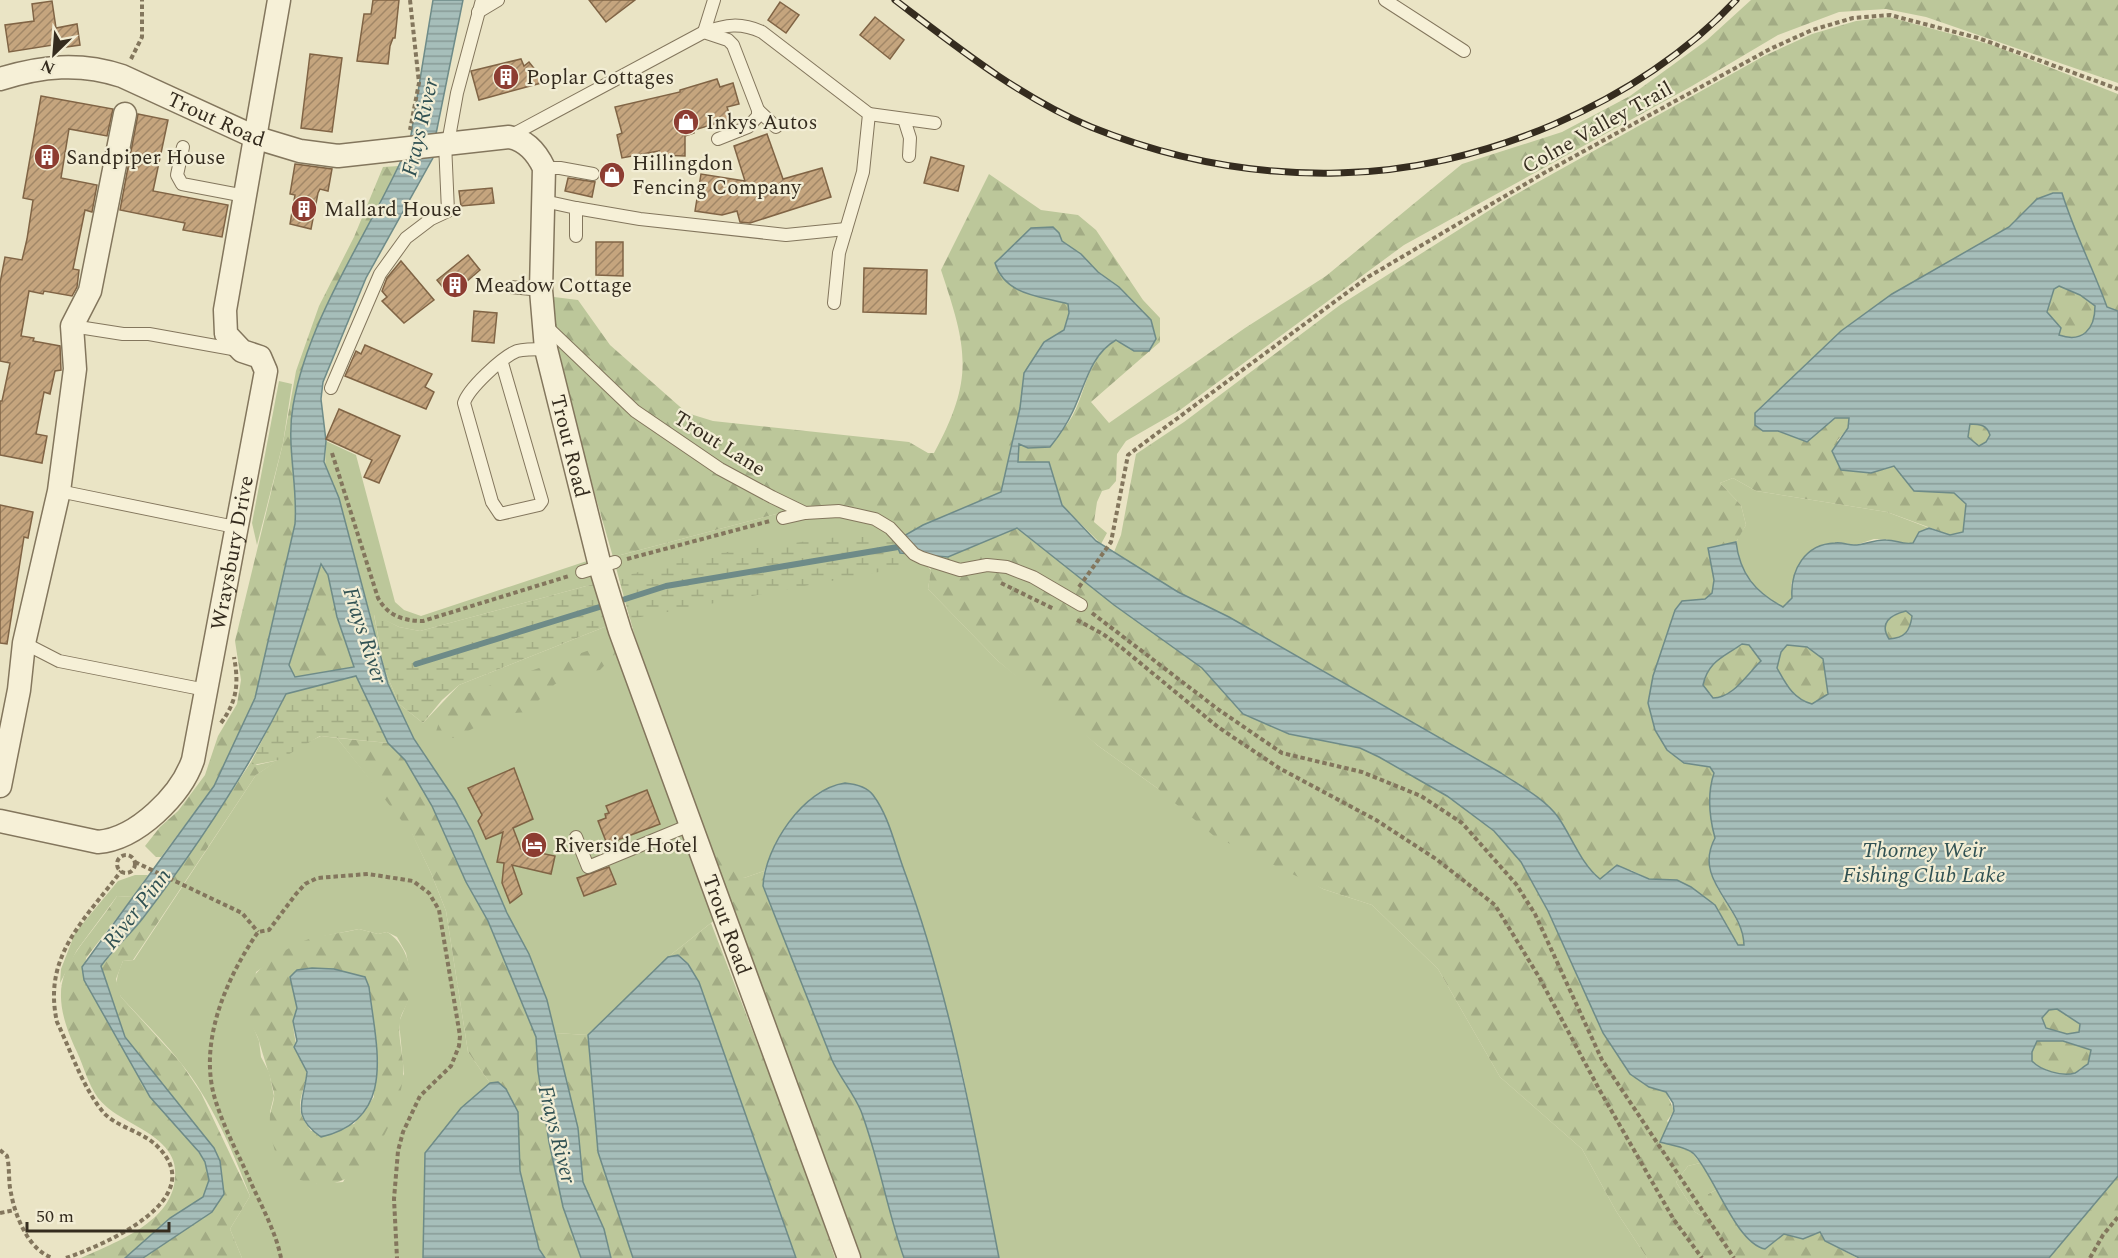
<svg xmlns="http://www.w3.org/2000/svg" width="2118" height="1258" font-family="Spectral,serif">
<defs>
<pattern id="forest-firs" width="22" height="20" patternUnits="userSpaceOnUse" patternTransform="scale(1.5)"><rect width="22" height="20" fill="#bcc79a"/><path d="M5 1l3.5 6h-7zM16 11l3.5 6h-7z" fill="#a2ab84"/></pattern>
<pattern id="wetland-marsh" width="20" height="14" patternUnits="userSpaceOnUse" patternTransform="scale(1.5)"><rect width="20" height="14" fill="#bcc79a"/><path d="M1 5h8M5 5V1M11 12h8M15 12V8" fill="none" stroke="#a2ab84"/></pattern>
<pattern id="water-rules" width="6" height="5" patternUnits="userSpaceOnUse" patternTransform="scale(1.5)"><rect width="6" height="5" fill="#a6beba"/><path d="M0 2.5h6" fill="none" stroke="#889b97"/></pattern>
<pattern id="building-hatch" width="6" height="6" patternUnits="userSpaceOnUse" patternTransform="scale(1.5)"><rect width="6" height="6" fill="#c5a57e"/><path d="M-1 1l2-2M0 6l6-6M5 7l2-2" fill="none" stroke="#a18767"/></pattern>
</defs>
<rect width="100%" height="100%" fill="#eae4c5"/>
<!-- grass -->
<g fill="#bcc79a" fill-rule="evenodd">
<polygon points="279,381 292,384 283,443 257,545 252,523"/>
<polygon points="326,441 356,455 395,602 404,610 421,616 593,559 601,582 420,631 399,627 374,615 384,668 399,704 423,723 459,685 612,624 721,915 668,957 588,1035 555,1033 547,1000 529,954 507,913 472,831 455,800 414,739 389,686 339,498 325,469"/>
<path d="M1733,478L1756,491L1887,512L1929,528L1919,532L1913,543L1904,545L1892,540L1874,539L1856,545L1837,542L1791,583L1792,598L1783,607C1762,595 1730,570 1737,541C1738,536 1743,530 1746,525L1741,505L1720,483Z"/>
<path d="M780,513C803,513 855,510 874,521C885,527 895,542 900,553L914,554L931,570L928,589L998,661L1057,708L1097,745L1157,788L1323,889L1372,905L1438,969L1500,1077L1582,1149L1616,1211L1647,1258H999L963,1074L915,900L881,809L821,791C793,809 778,842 764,871L744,878L709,857L634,633L613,557Z"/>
<path d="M321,736L337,738L410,829L431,873L446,911L468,1052L490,1083L461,1108L425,1154L423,1258H242L230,1229L250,1196C233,1151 211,1100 180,1062C162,1039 141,1019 121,997C114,983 117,975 123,961L134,960L256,775L297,747ZM359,929L378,934L387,932L397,937L406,953L410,972L408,1000L399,1022L404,1074L343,1182L317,1184L270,1112L274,1096L269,1072L261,1057L259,1041L250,1019L256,972L295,946L324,936Z"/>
<polygon points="135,875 148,875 133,897 117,896 77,950 60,983 61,969 75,933 118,881"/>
<polygon points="1700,1163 1718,1189 1708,1194 1711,1222 1695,1212 1676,1182 1688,1166"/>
</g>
<!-- forest -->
<g fill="url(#forest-firs)" fill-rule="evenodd">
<path d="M1751,0H2118V83L1926,17L1886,9L1839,12L1778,35L1692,86L1404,245L1180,410L1126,441L1117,454L1116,481L1109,489L1102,491L1097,502L1094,522L1107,533L1101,544L1062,505L1049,462L1022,463L1017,460L1019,444L1028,448C1038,443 1054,438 1061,431C1087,407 1081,361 1116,340L1134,351L1119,287L1098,272L1081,254L1062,241L1059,233L1050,299L1068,304L1069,313L1064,330L1055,336L1024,373L1020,408L1001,492L923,525L903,537L861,514L782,516L780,513L613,557L564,387L546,296L578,300L610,345L687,413L713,421L909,442L928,453H934C975,378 967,348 941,270L989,174L1041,210L1078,215L1096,230L1143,300L1160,318V342L1091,402L1109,423L1245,328L1326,276L1462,164L1562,132L1630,96L1707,40Z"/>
<path d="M1889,17L1992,45L2118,94V311L2107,307C2093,268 2074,232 2062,193L2037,199L2010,227L1892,294L1841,331L1755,413L1763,431H1778L1807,442L1835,417L1849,418L1848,428L1837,441L1883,470L1894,465C1918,494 1918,490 1954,493L1966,504L1963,532L1950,535L1887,512L1756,491L1733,478L1720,483L1741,505L1746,525L1736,542L1708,549L1714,580L1712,593L1664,646L1653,676L1684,763L1710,767L1714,773C1707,794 1709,816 1715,838C1692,879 1741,907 1745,945H1738L1715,905L1677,880L1649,879L1631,870L1610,874L1601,880C1581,864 1572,837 1558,817C1544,798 1520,786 1501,773L1229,617L1178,592L1114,552L1121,535L1136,454L1184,422L1340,305L1504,201L1764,56L1812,34L1856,21Z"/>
<path d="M399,166C364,246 308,318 293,406C286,446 298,484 295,524L255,698L214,786L161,857H156L145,846L160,827L178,811L205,775L218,736L237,704L241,680L235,641L283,443L296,371L319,306L354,237L383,167Z"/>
<path d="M2059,286L2080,295L2095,306C2096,332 2084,343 2058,335L2047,312L2054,289Z"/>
<path d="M1970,424C1980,424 1987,425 1990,435L1987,442L1980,446L1968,437Z"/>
<polygon points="1017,528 1114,605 1202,668 1243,714 1289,734 1361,748 1379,757 1447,796 1494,831 1521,862 1548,911 1603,1033 1630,1074 1649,1087 1666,1092 1674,1111 1667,1121 1700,1163 1688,1166 1676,1182 1695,1212 1710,1221 1707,1214 1708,1194 1718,1189 1739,1228 1765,1249 1784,1234 1803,1239 1821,1232 1825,1241 1857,1258 1647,1258 1616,1211 1582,1149 1500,1077 1438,969 1372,905 1323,889 1214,836 1157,788 1097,745 998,661 928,589 931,569 914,554 948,557"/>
<polygon points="321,564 328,575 337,617 354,667 295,677 289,666"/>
<path d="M1906,611L1912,616C1910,631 1905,638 1889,639C1879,623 1890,616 1906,611Z"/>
<path d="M615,641V654L600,670L555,684L527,712L502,714L454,738L435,737C439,715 449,707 466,694Z"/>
<path d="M1742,644L1749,645L1761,661C1747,674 1733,698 1713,698L1703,685C1708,661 1724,657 1742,644Z"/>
<path d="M1787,645L1807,647L1824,659L1828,694L1812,704C1793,699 1786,684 1777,668L1781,652Z"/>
<polygon points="337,738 388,743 405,760 432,806 466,882 488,921 536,1037 538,1071 549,1142 563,1207 581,1258 545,1258 539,1249 520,1171 518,1151 498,1082 490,1083 468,1052 446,911 431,873 412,834"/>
<polygon points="279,760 256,775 133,960 123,961 116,979 121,997 181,1063 201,1093 250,1196 230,1229 242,1258 143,1258 212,1212 224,1194 220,1161 214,1148 125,1037 101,966 142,920 188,857 251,762 257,765"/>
<path d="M732,853L744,878L764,871L763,886L832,1060C840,1078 853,1092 861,1111C879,1159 887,1210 904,1258H858L709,857Z"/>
<path d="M117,896L133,897L86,958L84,980L150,1097L187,1136L205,1162L209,1180L203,1197L170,1218L125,1258H81C116,1242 173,1222 175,1177C176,1163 172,1154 162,1144C143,1125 115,1119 98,1098C88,1084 84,1067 77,1052C39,972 75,960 117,896Z"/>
<polygon points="711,923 806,1170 835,1258 793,1258 678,955 668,957"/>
<path d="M359,929L378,934L387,932C408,944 416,978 408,1001C406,1008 400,1014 400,1022C397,1039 405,1058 403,1076C400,1113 370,1181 328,1184C311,1185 294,1181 283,1167C274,1156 269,1130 270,1116C271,1108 275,1100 274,1093C270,1075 264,1059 259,1041C257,1034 252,1028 250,1021C247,1010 250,1001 245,990C254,968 289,945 312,938C327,934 344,933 359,929ZM334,969L355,976L374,1097L354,1124L311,1131C308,1126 303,1120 301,1114C295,1094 318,1072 298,1056C297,1043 289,1023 297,1012L296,997Z"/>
<polygon points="2057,1009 2080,1023 2079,1032 2067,1034 2046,1028 2042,1018 2049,1010"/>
<polygon points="555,1033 588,1035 598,1152 633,1258 611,1258 604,1229 582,1182 578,1128"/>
<path d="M2037,1041H2063L2082,1045L2092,1050L2088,1064C2084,1066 2079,1071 2075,1073C2062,1077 2041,1070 2032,1061V1052Z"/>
<polygon points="2118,1176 2118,1258 2049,1258"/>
</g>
<!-- wetland -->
<g fill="url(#wetland-marsh)">
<polygon points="881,535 895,541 901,554 900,568 630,619 619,578 683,558 838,537"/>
<polygon points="601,582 612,624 459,685 442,700 423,723 399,704 384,668 374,614 399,627 420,631"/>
<polygon points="356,676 388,743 320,736 279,760 253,765 251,762 286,694"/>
</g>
<!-- water -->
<g fill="url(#water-rules)" stroke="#6e8b88" stroke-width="1.5" fill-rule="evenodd">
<polygon points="433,0 463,0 435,139 410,141"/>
<path d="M406,150L434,156L366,278L323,382L321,399L326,441L324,462L339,498L388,684L414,739L455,800L472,831L507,913L529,954L547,1000L578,1128L583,1182L604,1229L611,1258H581L563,1207L549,1142L538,1071L536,1037L488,921L466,882L432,806L405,760L388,743L356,676L286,694C246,774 198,846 143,918C130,935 113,949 101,966L125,1037L214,1148L220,1161L224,1194L212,1212L143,1258H125L170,1218L203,1197L209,1180L205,1162L199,1152L150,1097L84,980L82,967L214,786L255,698L295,524C298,484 286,446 293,406C309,314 369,234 406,150ZM321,564L328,575L337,617L354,667L295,677L289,665Z"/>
<path d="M2053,193H2062C2074,232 2093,268 2107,307L2118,311V1176L2049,1258H1859L1825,1241L1820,1232L1803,1239L1784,1234L1765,1249C1736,1243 1715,1177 1694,1154C1688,1147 1669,1145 1660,1142L1674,1111L1673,1103L1666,1092L1649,1087L1630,1074L1603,1033L1548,911L1521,862L1494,831L1447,796L1379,757L1360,748L1289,734L1243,714L1202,668L1114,605L1017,528L948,557L900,553L895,541L923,525L1001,492L1020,408L1024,373L1044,342L1064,330L1069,313L1068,304C1039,296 1005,295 995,263L1031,228L1053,227L1059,233L1062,241L1081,254L1098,272L1119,287L1151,320L1156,339L1149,351H1134L1116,340C1090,355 1085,386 1073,411C1067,424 1059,436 1050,447L1028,448L1019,444L1018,462H1049L1062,505L1096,541L1178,592L1229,617L1501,773C1520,786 1544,798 1558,817C1572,837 1581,864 1600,879L1617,865L1649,879L1677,880L1691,887L1715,905L1738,945H1744C1743,905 1692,881 1715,838C1709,816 1707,794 1714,773L1710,767L1684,763L1667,750L1655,730L1648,703L1653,676L1675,610L1682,601L1705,599L1712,593L1714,580L1708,548L1736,542C1740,574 1755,592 1783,607L1792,598C1790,570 1805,544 1835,543C1842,542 1848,545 1854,545C1865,545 1875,539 1886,540C1897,540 1902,545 1913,543L1919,532L1929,528L1950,535L1963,532L1966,504L1954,493L1914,491L1894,466L1871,473L1841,470L1832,451L1848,428L1849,418H1835L1807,442L1778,431H1763L1755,425V413L1841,331L1892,294L2009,227L2037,199ZM2059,286L2080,295L2095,306C2095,330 2082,343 2059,335L2061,328L2047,312L2054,289ZM1970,424C1980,424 1987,425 1990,435L1986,442L1979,446L1968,437ZM1906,611L1912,616C1910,631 1905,638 1889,639C1879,623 1890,615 1906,611ZM1742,644L1749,645L1761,661C1747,674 1733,698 1713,698L1703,685C1708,661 1724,657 1742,644ZM1787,645L1807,647L1823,659L1828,694L1812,704C1793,699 1786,684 1777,668L1781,652ZM2057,1009L2080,1024L2079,1032L2067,1034L2046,1028L2042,1018L2049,1010ZM2037,1041H2063L2091,1050L2088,1064C2084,1066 2079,1071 2075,1073C2062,1077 2040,1070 2032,1061V1052Z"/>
<path d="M845,783C855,784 867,787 873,795C889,816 895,846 904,870C950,995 974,1128 999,1258H904C887,1210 879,1159 861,1111C853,1092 840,1078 832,1060L763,886C765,847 803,789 845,783Z"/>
<polygon points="678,955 688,964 699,982 796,1258 633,1258 598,1152 588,1035 668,957"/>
<path d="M312,968L334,969L365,977L369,987C376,1047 398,1119 321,1137C290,1115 304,1102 307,1072L294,1047L297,1041L293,1021L297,1008L290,977L297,970Z"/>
<polygon points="498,1082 506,1089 518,1112 520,1171 539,1249 545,1258 423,1258 425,1153 461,1108 490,1083"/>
</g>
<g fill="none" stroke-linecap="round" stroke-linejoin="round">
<!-- stream -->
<g stroke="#6e8b88" stroke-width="6">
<polyline points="616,602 666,586 898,547"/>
<polyline points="416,664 606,605"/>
</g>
</g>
<!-- building -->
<g fill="url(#building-hatch)" stroke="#806445" stroke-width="1.5">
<polygon points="373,0 399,0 395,38 393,38 390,46 388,64 357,61 364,14 371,14"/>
<polygon points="589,0 635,0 606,22"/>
<polygon points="52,1 56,28 77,24 80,45 60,48 59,44 9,52 5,25 34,21 32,4"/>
<polygon points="780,2 799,15 786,33 768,20"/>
<polygon points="875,17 904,40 890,59 860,35"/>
<polygon points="310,54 342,58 332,132 301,128"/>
<polygon points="521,59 524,66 529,62 545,82 479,100 471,71"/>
<polygon points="717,79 720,87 733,83 739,104 727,107 731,119 694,130 694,133 685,136 685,156 659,155 659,151 622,158 617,135 622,133 615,107 680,92 680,90"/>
<polygon points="41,96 113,109 107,136 69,129 61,178 97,185 92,212 85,210 73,269 79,270 77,287 72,296 44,291 43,294 29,291 21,336 34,338 33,341 60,346 61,370 55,371 50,394 44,392 36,434 47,436 42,463 0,455 0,401 2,401 10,363 0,361 0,283 5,257 22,260 27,239 33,200 23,198"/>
<polygon points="138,114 168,120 153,191 228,205 222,237 183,230 185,223 120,210"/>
<polygon points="767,134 783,179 822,168 831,197 750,223 740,222 737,211 722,215 695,211 701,174 745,181 734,146"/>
<polygon points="931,157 964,166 958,191 924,183"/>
<polygon points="295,164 332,169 328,191 320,189 318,193 311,229 290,224 295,195 290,194"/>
<polygon points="568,178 595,182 592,197 565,191"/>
<polygon points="492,188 494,203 461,206 459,191"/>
<polygon points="596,242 623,242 623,276 596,275"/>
<polygon points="468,255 480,270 450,296 437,280"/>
<polygon points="401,261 434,300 404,323 382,301 387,297 382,291 387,278"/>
<polygon points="864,268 927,270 926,314 863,312"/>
<polygon points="474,311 497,313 494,343 472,341"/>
<polygon points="365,345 432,374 425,387 434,392 426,409 345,376 356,351 361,354"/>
<polygon points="339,409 400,436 379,483 364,477 372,460 326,439"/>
<polygon points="0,505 33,512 28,538 24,537 7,644 0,643"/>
<polygon points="514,768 533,819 513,828 521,849 555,856 551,874 512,865 522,894 510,903 502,883 504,863 497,862 503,832 486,839 478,821 482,815 468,788"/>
<polygon points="647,790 660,824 607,844 598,821 606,818 605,814 609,813 606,806"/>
<polygon points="609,867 616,884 584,896 577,878"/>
</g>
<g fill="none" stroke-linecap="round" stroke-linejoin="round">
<!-- lane casing -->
<g stroke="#83765d" stroke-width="14">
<g id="lane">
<polyline points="1385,0 1464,51"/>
<polyline points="478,12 498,0"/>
<path d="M704,32C726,25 740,22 762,32L869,114L863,172L839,253L834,303"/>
<polyline points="704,32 714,0"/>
<polyline points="758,110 776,127"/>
<polyline points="869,114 935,123"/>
<polyline points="904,119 910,138 909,156"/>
<polyline points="510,136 704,32 728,40 733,45 758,110 758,116 748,127 718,139"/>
<polyline points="448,143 457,93 482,0"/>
<polyline points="183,147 177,175 182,184 245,196"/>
<polyline points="544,168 560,168 593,174"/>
<polyline points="544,201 576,208 576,236"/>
<polyline points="576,208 640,219 786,235 846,229"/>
<polyline points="511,287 541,290"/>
<polyline points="72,326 123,334 149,334 238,350"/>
<polyline points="546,326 635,411 720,469 772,497 805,513 839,511 875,519 890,528 914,554 922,558 960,570 987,565 1007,567 1033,577 1081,605"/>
<path d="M502,363L542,501L539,505L500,514L492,502L464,403C468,389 502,357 517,351C525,349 537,349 546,349"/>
<polyline points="331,388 380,274 406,238 431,219 448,211 445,143"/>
<polyline points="59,491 235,527"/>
<polyline points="783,518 805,513"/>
<polyline points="582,572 615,562"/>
<polyline points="24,643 59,661 206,690"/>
<polyline points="576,837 588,867 690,825"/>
</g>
</g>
<!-- street casing -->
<g stroke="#83765d" stroke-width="25">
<g id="street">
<path id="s1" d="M0,79C42,66 80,62 122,76L257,138L300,151L338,156L509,137C526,140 537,153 544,168L541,290L546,349L600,566L620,631L849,1258"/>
<polyline points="0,786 19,690 24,643 59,491 75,369 72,326 90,291 125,114"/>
<path id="s2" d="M0,821L98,842C137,839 181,795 193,760L266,371L260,357L242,351L226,334L225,310L279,0"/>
</g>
</g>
<!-- path -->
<g stroke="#83765d" stroke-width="4" stroke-dasharray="4.5 3" stroke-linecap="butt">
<polyline points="410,0 419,83 410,130"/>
<polyline points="131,59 142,37 142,0"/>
<path d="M332,453L378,598C388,616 404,621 423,621L569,576"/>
<polyline points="627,559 770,521"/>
<polyline points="1001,583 1054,609"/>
<polyline points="1079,587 1111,542 1128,455 1140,446 1368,277 1544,173 1770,49 1812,30 1853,18 1890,15 1978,38 2118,89"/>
<polyline points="1092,613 1219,710 1282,753 1362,772 1421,796 1462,823 1516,884 1535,914 1602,1060 1734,1258"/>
<polyline points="1077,620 1103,634 1122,648 1218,727 1279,768 1376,820 1436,859 1495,905 1539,977 1599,1089 1674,1220 1702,1258"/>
<path d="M221,723C237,701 239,684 234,657"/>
<circle cx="126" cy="864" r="9"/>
<polyline points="135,862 242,913 258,932"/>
<path d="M0,1150L7,1156C10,1168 8,1181 11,1193C15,1216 29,1251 53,1258"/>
<polyline points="0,1213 15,1210"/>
<path d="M66,1258C104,1245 212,1199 157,1146C142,1131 116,1127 103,1112C82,1086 71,1051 57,1022C42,955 86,919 121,871"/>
<path d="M281,1258C276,1233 263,1209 252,1185C241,1159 226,1133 217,1105C196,1047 225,980 258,932L269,930L296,894L305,884L317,878L368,874L413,881L429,893L439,910L460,1036L459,1046L451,1066L420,1096L403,1132L398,1151L394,1199L397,1258"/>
<polyline points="2090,1258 2103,1235 2118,1217"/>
</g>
<!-- lane -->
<use href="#lane" stroke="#f6f0d7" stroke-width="12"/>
<!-- street -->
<use href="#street" stroke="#f6f0d7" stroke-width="22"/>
<!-- rail casing -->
<g stroke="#352c1f" stroke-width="7">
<path id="rail" d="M895,0C957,47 1019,97 1091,127C1170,159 1253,175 1338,173C1478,171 1641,103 1736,0"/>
</g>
<!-- rail -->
<use href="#rail" stroke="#f2edd4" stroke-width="4.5" stroke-dasharray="14" stroke-linecap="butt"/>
</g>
<!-- icons -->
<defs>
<g id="building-disc" transform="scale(1.35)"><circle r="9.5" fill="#8d3d32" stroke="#f2edd4"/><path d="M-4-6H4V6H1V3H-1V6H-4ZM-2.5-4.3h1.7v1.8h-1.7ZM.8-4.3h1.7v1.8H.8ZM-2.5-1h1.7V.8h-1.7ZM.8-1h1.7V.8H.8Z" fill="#fff"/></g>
<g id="shop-disc" transform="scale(1.35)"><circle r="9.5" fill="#8d3d32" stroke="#f2edd4"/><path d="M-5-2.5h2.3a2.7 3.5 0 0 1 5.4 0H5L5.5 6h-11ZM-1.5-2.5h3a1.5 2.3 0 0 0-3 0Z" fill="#fff"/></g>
<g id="hotel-disc" transform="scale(1.35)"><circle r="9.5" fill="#8d3d32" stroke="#f2edd4"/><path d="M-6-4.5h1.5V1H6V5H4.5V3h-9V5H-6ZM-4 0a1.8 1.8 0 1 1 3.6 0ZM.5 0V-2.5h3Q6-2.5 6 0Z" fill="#fff"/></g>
</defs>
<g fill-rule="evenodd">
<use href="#building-disc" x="506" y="77"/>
<use href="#shop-disc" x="686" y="122"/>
<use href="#building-disc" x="47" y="157"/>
<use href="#shop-disc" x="612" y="175"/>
<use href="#building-disc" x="304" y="209"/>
<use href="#building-disc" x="455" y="285"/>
<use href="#hotel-disc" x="534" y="845"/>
</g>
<g text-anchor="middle" stroke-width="4.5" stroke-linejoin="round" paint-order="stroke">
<!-- poi labels -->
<g font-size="21" fill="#352c1f" stroke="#f2edd4" text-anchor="start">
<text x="526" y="84">Poplar Cottages</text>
<text x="706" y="129">Inkys Autos</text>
<text x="66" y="164">Sandpiper House</text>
<text x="632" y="170">Hillingdon<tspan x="632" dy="24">Fencing Company</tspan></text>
<text x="324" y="216">Mallard House</text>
<text x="474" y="292">Meadow Cottage</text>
<text x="554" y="852">Riverside Hotel</text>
</g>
<!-- street labels -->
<g font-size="21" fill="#352c1f" stroke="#f2edd4">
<text dy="7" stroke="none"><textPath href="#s1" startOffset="228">Trout Road</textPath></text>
<text transform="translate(1597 127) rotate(-29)" y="7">Colne Valley Trail</text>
<text transform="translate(720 443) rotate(32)" y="7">Trout Lane</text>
<text dy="7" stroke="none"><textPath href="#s1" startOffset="858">Trout Road</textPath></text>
<text dy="7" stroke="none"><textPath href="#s2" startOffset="442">Wraysbury Drive</textPath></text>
<text dy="7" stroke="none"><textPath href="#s1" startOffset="1362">Trout Road</textPath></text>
</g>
<!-- water labels -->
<g font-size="22" font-style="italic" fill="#305153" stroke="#f2edd4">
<text transform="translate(419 127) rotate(-77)" y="8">Frays River</text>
<text transform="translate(366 635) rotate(72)" y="8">Frays River</text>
<text x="1924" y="857">Thorney Weir<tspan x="1924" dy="25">Fishing Club Lake</tspan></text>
<text transform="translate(136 908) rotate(-52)" y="8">River Pinn</text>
<text transform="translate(558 1134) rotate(76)" y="8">Frays River</text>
</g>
</g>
<!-- north arrow -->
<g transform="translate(54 54) rotate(205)" stroke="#f2edd4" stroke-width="4.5" paint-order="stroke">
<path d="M0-4.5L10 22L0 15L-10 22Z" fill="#352c1f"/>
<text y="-9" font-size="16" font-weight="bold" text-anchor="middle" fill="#352c1f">N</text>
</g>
<!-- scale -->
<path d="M27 1222v9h142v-9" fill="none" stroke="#352c1f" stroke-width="3"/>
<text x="36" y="1222" font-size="18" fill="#352c1f" stroke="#f2edd4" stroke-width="4.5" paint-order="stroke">50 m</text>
</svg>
